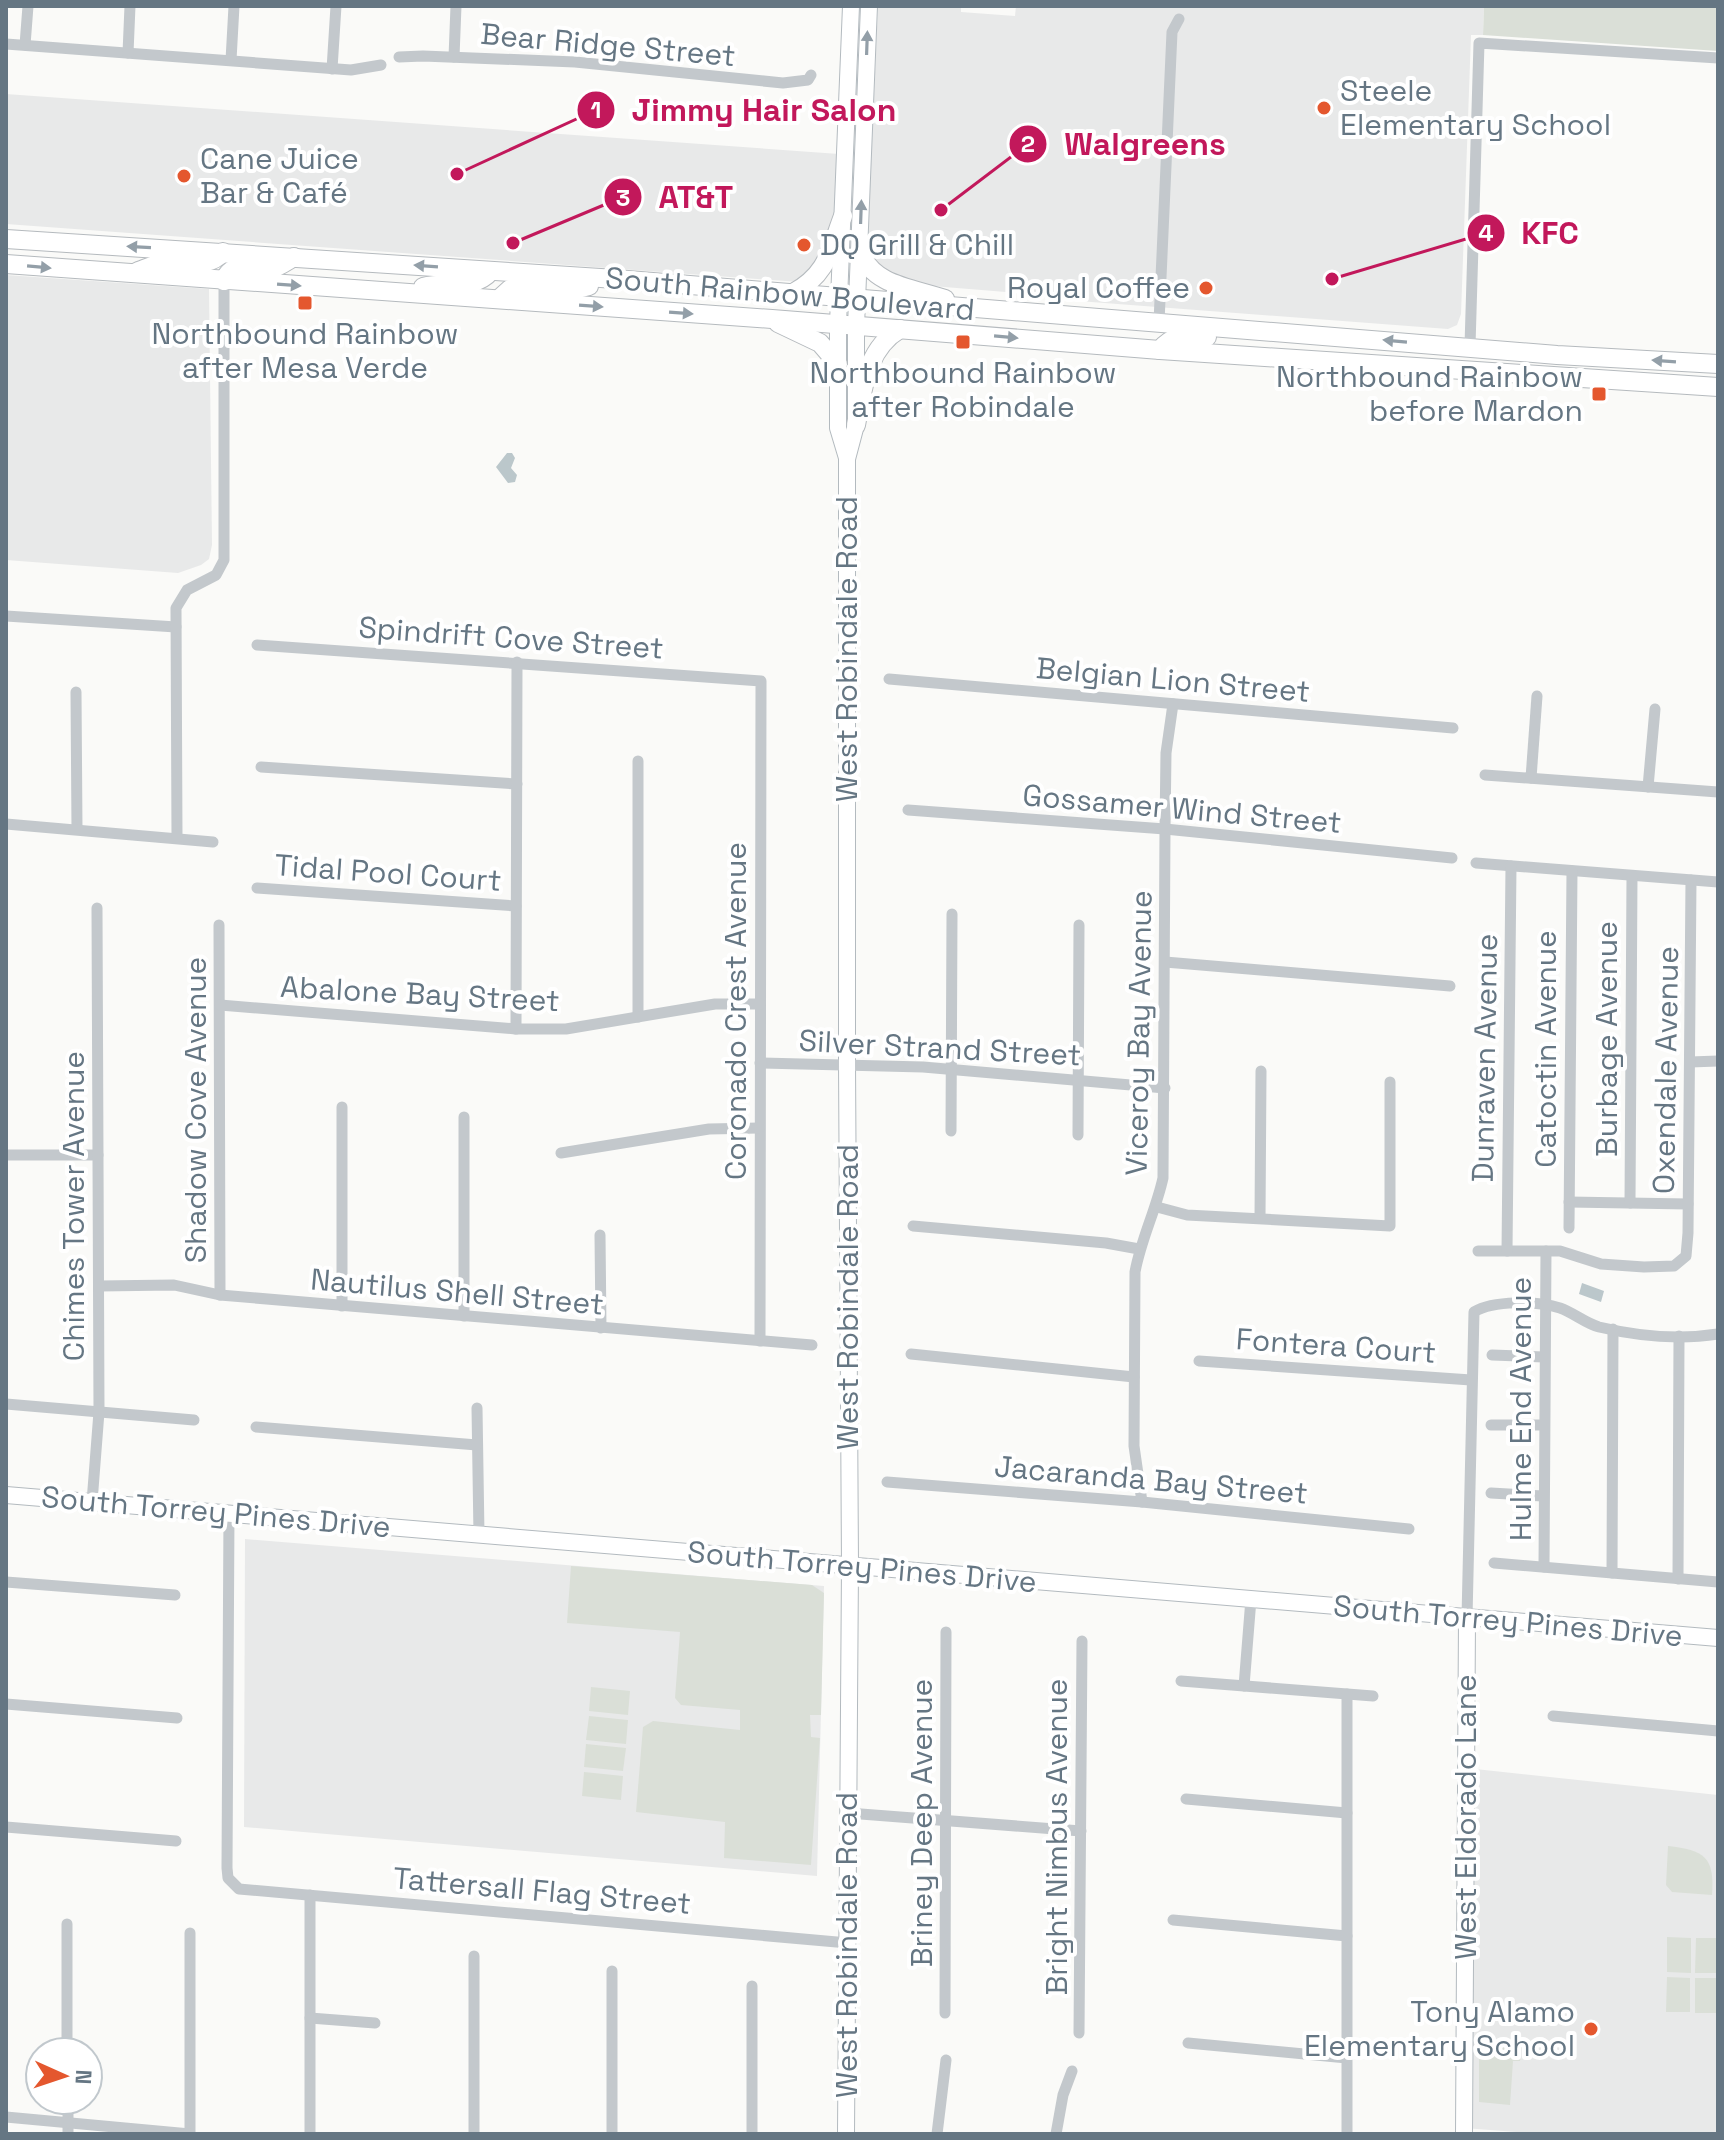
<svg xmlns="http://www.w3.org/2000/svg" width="1724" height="2140" font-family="'Space Grotesk',sans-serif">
<rect width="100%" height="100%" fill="#fafaf8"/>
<!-- built -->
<g fill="#e8e9e9">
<polygon points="878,6 937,6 961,8 961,12 1015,16 1016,6 1484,6 1483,35 1471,35 1461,314 1457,325 1448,329 1052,299 1018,293 920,285 879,271 867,253"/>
<polygon points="6,94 839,154 835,221 815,273 799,282 6,224"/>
<polygon points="6,275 209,289 212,545 209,559 201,565 178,573 6,560"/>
<polygon points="245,1539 824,1586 817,1876 244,1827"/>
<polygon points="1466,1768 1718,1795 1718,2134 1541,2134 1464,2128"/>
</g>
<!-- green -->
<g fill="#dadfd7">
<polygon points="1484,6 1718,6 1718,51 1483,35"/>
<polygon points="571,1566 812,1585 824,1593 821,1715 810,1715 811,1737 820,1738 811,1865 724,1858 725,1822 636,1812 643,1727 653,1721 740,1730 740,1710 681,1705 675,1698 680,1632 567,1623"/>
<polygon points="591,1687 630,1691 628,1715 589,1711"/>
<polygon points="589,1716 628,1720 626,1744 586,1740"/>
<polygon points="586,1744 626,1748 623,1771 584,1767"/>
<polygon points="584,1772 623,1776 621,1800 582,1796"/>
<path d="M1668,1846C1704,1850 1715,1857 1712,1895L1672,1892L1666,1885Z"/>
<polygon points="1667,1937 1691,1938 1691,1973 1667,1972"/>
<polygon points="1696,1938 1718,1938 1718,1973 1695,1973"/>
<polygon points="1667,1977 1690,1978 1690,2012 1666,2012"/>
<rect x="1695" y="1978" width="23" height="35"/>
<polygon points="1503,2043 1509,2043 1513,2052 1521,2056 1520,2061 1513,2061 1510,2105 1479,2102 1479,2048 1503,2048"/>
</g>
<!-- water -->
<g fill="#bbc7cb">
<polygon points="507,453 512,453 515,458 511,468 517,475 515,482 508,483 496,467"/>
<polygon points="1582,1283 1604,1291 1601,1302 1579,1294"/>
</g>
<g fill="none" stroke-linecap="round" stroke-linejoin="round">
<!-- secondary casing -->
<g stroke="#b3babf" stroke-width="18">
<g id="secondary">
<polyline points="847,458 838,428 838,324 851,6"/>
<polyline points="6,1495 1718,1638"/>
<polyline points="846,2134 850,1566 847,1063 847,459 856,425 856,326 869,6"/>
<polyline points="1464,2134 1467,1618"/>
</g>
</g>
<!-- primary casing -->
<g stroke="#b5babe" stroke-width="20">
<g id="primary">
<polyline points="6,239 616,279 1557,355 1718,364"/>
<path d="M860,251C872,286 913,288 945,299"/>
<polyline points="6,264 772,319 1160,350 1718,387"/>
<path d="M138,271C148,268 158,262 169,262C189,261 208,269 223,252"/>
<path d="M224,281C232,259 253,270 270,269C278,268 287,261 294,257"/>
<path d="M423,287C447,281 474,291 491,271"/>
<path d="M793,293C828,274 830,250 843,216"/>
<polyline points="499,299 510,289 519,287 577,289 589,286"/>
<polyline points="778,323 820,343 838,364"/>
<path d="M1160,350C1173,333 1188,336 1207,337"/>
<path d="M856,425C863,389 866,349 900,329"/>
</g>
</g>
<!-- street -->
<g stroke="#c3c8cc" stroke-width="11">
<polyline points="6,44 351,70 381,65"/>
<polyline points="25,45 28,6"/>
<polyline points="128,53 130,6"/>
<polyline points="399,57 423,56 575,62 783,83 808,80 811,75"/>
<polyline points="454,57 456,6"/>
<polyline points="231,60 234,6"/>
<polyline points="332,69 336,6"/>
<polyline points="1159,322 1172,32 1179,19"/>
<polyline points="1470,346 1479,43 1718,58"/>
<polyline points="6,616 176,627"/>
<polyline points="257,645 761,681 760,1341"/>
<polyline points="889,679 1453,728"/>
<polyline points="76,692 77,829"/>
<polyline points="638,761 638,1017"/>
<polyline points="261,767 517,784"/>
<polyline points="1485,775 1718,792"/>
<polyline points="1531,778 1537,696"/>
<polyline points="1648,787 1655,709"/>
<polyline points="908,810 1165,829 1452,858"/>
<polyline points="6,824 213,842"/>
<polyline points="177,838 176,608 187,590 216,575 224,560 224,281"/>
<polyline points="1476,863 1718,882"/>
<polyline points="257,888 516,906"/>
<polyline points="219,925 220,1295"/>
<polyline points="1165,962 1450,986"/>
<polyline points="220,1005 516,1029 566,1029 715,1004 760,1004"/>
<polyline points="516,1029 517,662"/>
<polyline points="1690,1062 1718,1061"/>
<polyline points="760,1063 923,1067 1165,1088"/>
<polyline points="342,1107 342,1306"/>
<polyline points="464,1117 464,1316"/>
<polyline points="951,1131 952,914"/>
<polyline points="1078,1135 1079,925"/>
<polyline points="561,1153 709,1129 759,1128"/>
<polyline points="6,1155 98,1155"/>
<polyline points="1569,1202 1688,1204"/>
<polyline points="1630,1203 1632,876"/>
<polyline points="1157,1207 1187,1215 1390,1226 1390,1082"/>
<polyline points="1260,1218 1261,1071"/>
<polyline points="913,1226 1106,1243 1139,1249"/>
<polyline points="1569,1228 1572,871"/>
<polyline points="600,1235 601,1328"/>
<polyline points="1478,1251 1560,1251 1601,1264 1644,1267 1674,1266 1686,1256 1688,1233 1691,880"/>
<polyline points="1507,1251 1511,866"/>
<polyline points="99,1286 174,1285 220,1295 812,1345"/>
<polyline points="911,1354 1134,1377"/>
<polyline points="1492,1355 1544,1357"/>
<polyline points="1199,1361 1471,1380"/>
<polyline points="6,1404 194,1420"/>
<polyline points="477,1408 479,1535"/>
<polyline points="1491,1425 1544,1425"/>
<polyline points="256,1427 477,1445"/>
<polyline points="887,1482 1142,1502 1409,1529"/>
<polyline points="1491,1493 1543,1496"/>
<polyline points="92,1502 99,1412 97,908"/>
<path d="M1142,1502L1134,1446L1135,1272C1141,1239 1156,1210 1163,1178L1165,829L1166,753L1173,704"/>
<polyline points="229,1513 227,1868 228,1878 239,1889 848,1943"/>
<polyline points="1494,1563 1718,1582"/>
<polyline points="1544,1567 1546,1251"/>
<polyline points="1612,1573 1613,1329"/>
<polyline points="1678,1579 1679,1336"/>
<polyline points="6,1582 175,1595"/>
<path d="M1467,1618L1474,1312C1493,1300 1538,1301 1560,1308C1574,1313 1585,1323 1599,1327C1637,1336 1680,1340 1718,1334"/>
<polyline points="1181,1681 1373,1696"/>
<polyline points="1244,1686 1251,1599"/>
<polyline points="6,1704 177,1718"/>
<polyline points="1553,1716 1718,1731"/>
<polyline points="1186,1799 1347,1813"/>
<polyline points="848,1813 1081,1831"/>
<polyline points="6,1827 176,1841"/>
<polyline points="310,1895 310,2134"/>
<polyline points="1173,1920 1347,1936"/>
<polyline points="67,1924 67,2052"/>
<polyline points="190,1933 190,2134"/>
<polyline points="474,1956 474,2134"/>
<polyline points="945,2013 946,1632"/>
<polyline points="310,2018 375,2023"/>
<polyline points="1079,2033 1082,1641"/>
<polyline points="1188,2043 1347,2058"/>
<polyline points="68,2100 68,2134"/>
<polyline points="6,2117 190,2134"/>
<polyline points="612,2134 612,1971"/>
<polyline points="752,2134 752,1986"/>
<polyline points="937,2134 946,2060"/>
<polyline points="1056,2134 1063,2095 1072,2071"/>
<polyline points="1347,2134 1347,1694"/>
</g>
<!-- secondary -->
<use href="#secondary" stroke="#fff" stroke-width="16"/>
<!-- primary -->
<use href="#primary" stroke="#fff" stroke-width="18"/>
</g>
<!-- one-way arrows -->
<defs><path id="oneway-solid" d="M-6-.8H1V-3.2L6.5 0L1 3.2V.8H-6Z" transform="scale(2)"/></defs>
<g fill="#939fa8">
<use href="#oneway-solid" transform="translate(867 43) rotate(-88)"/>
<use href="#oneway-solid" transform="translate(861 212) rotate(-88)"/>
<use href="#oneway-solid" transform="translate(139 247) rotate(-177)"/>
<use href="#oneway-solid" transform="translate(426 266) rotate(-176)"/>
<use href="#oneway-solid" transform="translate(39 267) rotate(5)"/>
<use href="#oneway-solid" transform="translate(289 285) rotate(4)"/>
<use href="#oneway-solid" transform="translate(591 306) rotate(4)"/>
<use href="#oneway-solid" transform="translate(681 313) rotate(4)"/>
<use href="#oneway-solid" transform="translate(1006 337) rotate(5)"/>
<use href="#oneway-solid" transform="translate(1395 341) rotate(-175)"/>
<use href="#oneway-solid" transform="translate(1664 361) rotate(-176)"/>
</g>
<!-- markers -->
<g fill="#e4572e" stroke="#fff" stroke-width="3">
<circle cx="1324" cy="108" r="8"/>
<circle cx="184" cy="176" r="8"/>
<circle cx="804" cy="245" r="8"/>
<circle cx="1206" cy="288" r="8"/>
<rect x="297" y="295" width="16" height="16" rx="4"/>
<rect x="955" y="334" width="16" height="16" rx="4"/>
<rect x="1591" y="386" width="16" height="16" rx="4"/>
<circle cx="1591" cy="2029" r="8"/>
</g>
<g text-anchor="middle" stroke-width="8" stroke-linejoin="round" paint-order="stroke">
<!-- street labels -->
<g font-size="30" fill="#657683" stroke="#fff">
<text transform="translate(608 45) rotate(5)" y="10">Bear Ridge Street</text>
<text transform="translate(790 294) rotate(5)" y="10">South Rainbow Boulevard</text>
<text transform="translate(511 638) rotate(4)" y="10">Spindrift Cove Street</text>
<text transform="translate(847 649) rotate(-90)" y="10">West Robindale Road</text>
<text transform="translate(1173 680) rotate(5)" y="10">Belgian Lion Street</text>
<text transform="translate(1182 809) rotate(5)" y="10">Gossamer Wind Street</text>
<text transform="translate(388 873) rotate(4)" y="10">Tidal Pool Court</text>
<text transform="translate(420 994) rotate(3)" y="10">Abalone Bay Street</text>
<text transform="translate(736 1011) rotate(-90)" y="10">Coronado Crest Avenue</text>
<text transform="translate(1139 1033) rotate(-89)" y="10">Viceroy Bay Avenue</text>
<text transform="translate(1607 1039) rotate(-90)" y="10">Burbage Avenue</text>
<text transform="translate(940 1048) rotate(3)" y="10">Silver Strand Street</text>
<text transform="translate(1546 1049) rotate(-90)" y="10">Catoctin Avenue</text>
<text transform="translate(1485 1058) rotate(-89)" y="10">Dunraven Avenue</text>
<text transform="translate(1666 1070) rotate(-89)" y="10">Oxendale Avenue</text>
<text transform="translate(196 1110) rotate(-90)" y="10">Shadow Cove Avenue</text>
<text transform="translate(74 1206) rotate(-90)" y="10">Chimes Tower Avenue</text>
<text transform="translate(457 1292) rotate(5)" y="10">Nautilus Shell Street</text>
<text transform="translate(848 1297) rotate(-90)" y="10">West Robindale Road</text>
<text transform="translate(1336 1346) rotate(4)" y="10">Fontera Court</text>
<text transform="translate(1521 1409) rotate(-90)" y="10">Hulme End Avenue</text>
<text transform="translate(1151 1480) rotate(5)" y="10">Jacaranda Bay Street</text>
<text transform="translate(216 1512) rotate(5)" y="10">South Torrey Pines Drive</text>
<text transform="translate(862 1567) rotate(5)" y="10">South Torrey Pines Drive</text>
<text transform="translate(1508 1621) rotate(5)" y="10">South Torrey Pines Drive</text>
<text transform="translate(1466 1817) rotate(-90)" y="10">West Eldorado Lane</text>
<text transform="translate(922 1823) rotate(-90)" y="10">Briney Deep Avenue</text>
<text transform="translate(1057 1837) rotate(-90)" y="10">Bright Nimbus Avenue</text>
<text transform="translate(542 1891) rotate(5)" y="10">Tattersall Flag Street</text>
<text transform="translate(847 1945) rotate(-90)" y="10">West Robindale Road</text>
</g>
<!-- poi labels -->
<g font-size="30" fill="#657683" stroke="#fff" text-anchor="start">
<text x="1340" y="101">Steele<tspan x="1340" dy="34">Elementary School</tspan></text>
<text x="200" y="169">Cane Juice<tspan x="200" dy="34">Bar &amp; Café</tspan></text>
<text x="820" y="255">DQ Grill &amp; Chill</text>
<text x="1190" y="298" text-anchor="end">Royal Coffee</text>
<text x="305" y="344" text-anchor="middle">Northbound Rainbow<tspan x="305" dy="34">after Mesa Verde</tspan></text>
<text x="963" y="383" text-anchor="middle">Northbound Rainbow<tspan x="963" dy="34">after Robindale</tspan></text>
<text x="1583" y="387" text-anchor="end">Northbound Rainbow<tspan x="1583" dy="34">before Mardon</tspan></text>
<text x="1575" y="2022" text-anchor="end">Tony Alamo<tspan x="1575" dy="34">Elementary School</tspan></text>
</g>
</g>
<!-- callouts -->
<path fill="none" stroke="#c2185b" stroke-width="3" d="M457 174L596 110M941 210L1028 144M513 243L623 197M1332 279L1486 233"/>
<g fill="#c2185b" stroke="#fff" stroke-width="3">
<circle cx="457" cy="174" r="8"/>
<circle cx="941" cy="210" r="8"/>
<circle cx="513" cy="243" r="8"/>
<circle cx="1332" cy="279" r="8"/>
<circle cx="596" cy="110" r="20"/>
<circle cx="1028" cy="144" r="20"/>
<circle cx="623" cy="197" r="20"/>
<circle cx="1486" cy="233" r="20"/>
</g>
<g font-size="24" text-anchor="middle" font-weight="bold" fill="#fff">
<text x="596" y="118">1</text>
<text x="1028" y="152">2</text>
<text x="623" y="206">3</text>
<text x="1486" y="241">4</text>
</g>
<g font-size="32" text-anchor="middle" font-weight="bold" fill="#c2185b" stroke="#fff" stroke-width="8" stroke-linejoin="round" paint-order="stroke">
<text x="764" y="121">Jimmy Hair Salon</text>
<text x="1145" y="155">Walgreens</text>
<text x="696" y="208">AT&amp;T</text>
<text x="1550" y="244">KFC</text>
</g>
<!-- border -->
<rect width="1724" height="2140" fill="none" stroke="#657683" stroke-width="16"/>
<!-- north arrow -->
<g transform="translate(64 2076) rotate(93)"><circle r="38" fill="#ffffff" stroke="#c1c8cd" stroke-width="2"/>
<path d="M0-6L14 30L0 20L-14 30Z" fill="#e4572e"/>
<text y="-12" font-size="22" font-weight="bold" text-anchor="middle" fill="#657683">N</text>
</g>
</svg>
